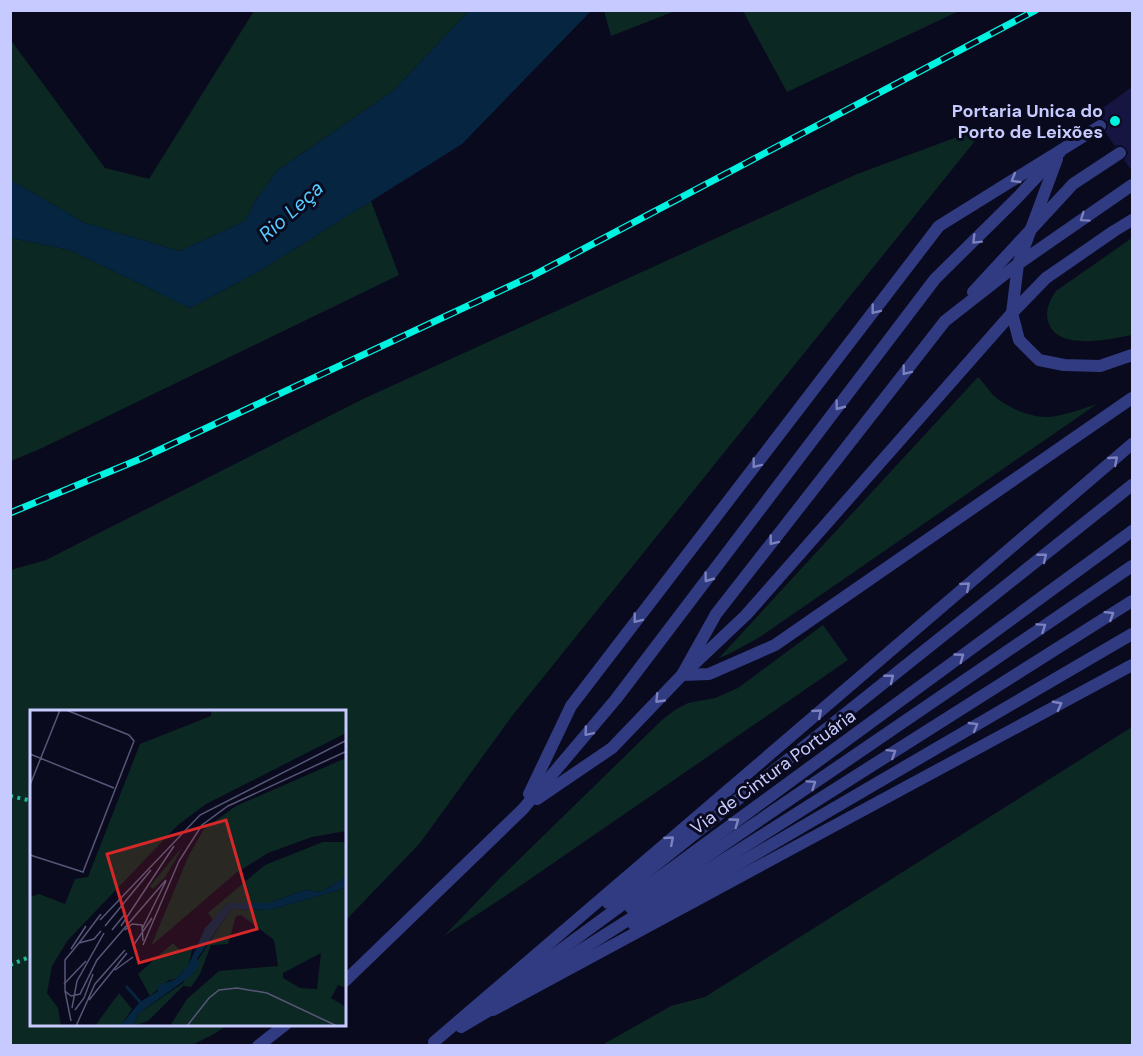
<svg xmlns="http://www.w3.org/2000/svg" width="1143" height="1056" font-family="'DM Sans',sans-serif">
<rect width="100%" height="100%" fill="#0a0a1e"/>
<!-- green -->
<g fill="#0c2823">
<polygon points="254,11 469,11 393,91 278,170 255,201 245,221 180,251 85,223 11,180 10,39 105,168 149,179"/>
<polygon points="604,11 604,10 675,11 611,36"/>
<polygon points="743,11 959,11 787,92"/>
<polygon points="987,126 512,716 420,843 345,921 345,711 32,711 32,1024 228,1025 214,1034 192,1045 11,1045 11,570 46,560 363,399 857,174"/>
<polygon points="371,201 399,275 42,448 11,461 11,238 70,250 190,308 258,272"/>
<path d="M1132,238V335C1110,339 1056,352 1048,321C1045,310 1050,300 1056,291Z"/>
<path d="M978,377C983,382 988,389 993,395C1007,408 1031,418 1050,417C1066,415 1082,409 1097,404L760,637L729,654L719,658Z"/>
<polygon points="823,625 848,660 504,897 444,936 499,879 662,720 675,710 688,703 715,698 738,688"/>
<polygon points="1132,727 1132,1045 602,1045 671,1006 705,997"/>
</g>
<!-- water -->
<polygon fill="#062540" points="469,11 591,11 462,144 258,272 190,308 70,250 11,238 11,180 85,223 180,251 245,221 255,201 278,170 393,91"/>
<!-- building -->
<polygon fill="#161440" points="1132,87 1132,171 1124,160 1128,153 1126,148 1120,145 1115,146 1105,132 1108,126 1107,121 1100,118 1095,119 1093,115"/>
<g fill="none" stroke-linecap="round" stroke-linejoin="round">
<!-- path -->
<g stroke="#22b896" stroke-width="4" stroke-dasharray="3 4.5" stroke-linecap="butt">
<polyline points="10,796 32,801"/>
<polyline points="10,965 32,956"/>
</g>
<!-- service -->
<g stroke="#303b81" stroke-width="12">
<polyline points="1057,159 1018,264 1012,313 1019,340 1039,360 1064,365 1100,366 1132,355"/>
<polyline points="973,292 1073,184 1120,153"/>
<polyline points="690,668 746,615 1012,313 1046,278 1114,231 1132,220"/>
<polyline points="682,675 709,674 775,645 1132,398"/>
<polyline points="529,794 571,706 939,226 1100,126"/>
<polyline points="537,799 612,748 682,675 716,614 945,321 1018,264 1132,185"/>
<polyline points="608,903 1132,485"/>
<polyline points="631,908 1132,566"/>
<polyline points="634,925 1132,634"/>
<polyline points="345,981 523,809 616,699 935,279 1018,197 1060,152"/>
<polyline points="524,986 1132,601"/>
<polyline points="510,987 1132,531"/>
<polyline points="485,1008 517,986"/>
<polyline points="493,1010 1132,665"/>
<polyline points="461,1027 495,1007"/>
<polyline points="434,1042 1132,444"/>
<polyline points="258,1046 286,1024"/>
</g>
<!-- rail casing -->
<g stroke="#00f2e1" stroke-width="7">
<polyline id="rail" points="10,513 140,459 534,275 1036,10"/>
</g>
<!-- rail -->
<use href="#rail" stroke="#0a0a1e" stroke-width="4.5" stroke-dasharray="14" stroke-linecap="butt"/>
</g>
<!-- one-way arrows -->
<defs><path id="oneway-chevron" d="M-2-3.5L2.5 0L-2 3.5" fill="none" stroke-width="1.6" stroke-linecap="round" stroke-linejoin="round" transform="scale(1.5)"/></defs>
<g stroke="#7c82c0">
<use href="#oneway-chevron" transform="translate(1015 179) rotate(149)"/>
<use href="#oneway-chevron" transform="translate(1084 218) rotate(145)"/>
<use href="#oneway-chevron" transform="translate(976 240) rotate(135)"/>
<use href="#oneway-chevron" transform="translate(875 310) rotate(128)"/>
<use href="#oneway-chevron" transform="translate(906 371) rotate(128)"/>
<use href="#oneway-chevron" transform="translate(839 406) rotate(127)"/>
<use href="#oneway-chevron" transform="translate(1114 460) rotate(-41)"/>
<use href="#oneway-chevron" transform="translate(756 464) rotate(128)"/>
<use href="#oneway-chevron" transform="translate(773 541) rotate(128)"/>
<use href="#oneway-chevron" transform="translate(1043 557) rotate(-39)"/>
<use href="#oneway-chevron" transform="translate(708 578) rotate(127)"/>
<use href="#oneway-chevron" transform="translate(966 586) rotate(-41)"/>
<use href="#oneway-chevron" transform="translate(1110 615) rotate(-32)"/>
<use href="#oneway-chevron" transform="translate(637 619) rotate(128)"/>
<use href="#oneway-chevron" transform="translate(1042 627) rotate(-34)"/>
<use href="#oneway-chevron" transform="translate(960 657) rotate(-36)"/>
<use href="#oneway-chevron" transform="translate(890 678) rotate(-39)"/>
<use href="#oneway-chevron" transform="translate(659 699) rotate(134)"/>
<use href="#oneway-chevron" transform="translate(1058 705) rotate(-28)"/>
<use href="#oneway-chevron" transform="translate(818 713) rotate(-41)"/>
<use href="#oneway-chevron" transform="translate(974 726) rotate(-30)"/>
<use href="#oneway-chevron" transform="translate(588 732) rotate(130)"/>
<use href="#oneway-chevron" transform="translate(892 753) rotate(-32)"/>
<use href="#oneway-chevron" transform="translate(812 784) rotate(-34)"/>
<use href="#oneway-chevron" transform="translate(735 822) rotate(-36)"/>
<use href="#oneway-chevron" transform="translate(670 840) rotate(-41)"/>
</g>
<!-- markers -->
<circle fill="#00f2e1" stroke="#0a0a1e" stroke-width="2" cx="1115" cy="121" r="6"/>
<g text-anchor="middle" stroke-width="6" stroke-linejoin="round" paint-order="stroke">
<!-- poi labels -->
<g font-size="18" font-weight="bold" fill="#c7caff" stroke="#0a0a1e" text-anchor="end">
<text x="1103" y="117">Portaria Unica do<tspan x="1103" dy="21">Porto de Leixões</tspan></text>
</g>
<!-- street labels -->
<g font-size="18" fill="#c7caff" stroke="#0a0a1e">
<text transform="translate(773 772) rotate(-36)" y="6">Via de Cintura Portuária</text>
</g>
<!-- water labels -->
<g font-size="20" font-style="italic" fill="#55cdff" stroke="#0a0a1e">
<text transform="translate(291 211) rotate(-42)" y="7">Rio Leça</text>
</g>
</g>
<!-- overview -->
<g transform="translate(30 710)">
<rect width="316" height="316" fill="#0a0a1e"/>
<path d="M181,0H316V23L176,94L148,115L38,230L22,256L17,283L28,298L31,316H0V187L9,184L35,194L45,169L58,167L110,34L181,6ZM316,48V121L282,127L238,143L206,163L121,236L159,145L174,119L206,96ZM293,132H316V167L291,182L275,180L239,193H198L183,210L178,203L235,155ZM153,136L136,166L123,179L120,176ZM316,178V278L308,275L301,288L316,297V316H140L157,289L189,261L248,256L244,230L211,205L206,206L198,234L181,235L170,264L161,277L153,276L118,311L103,316L109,303L153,273L201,199L239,200ZM291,243L287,279L270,278L253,268V263ZM143,233L152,242L163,234L159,254L146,269L139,270L120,286L108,264ZM89,283L102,299L91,315L65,316Z" fill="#0c2823" fill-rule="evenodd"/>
<path d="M316,167V178L239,200L201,199L167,249L170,254L162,265L109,303L103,316H90L110,292L128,281V276L146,269L159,254L175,218L198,193H239L275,180L291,182Z" fill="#062540"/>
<path fill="none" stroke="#062540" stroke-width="3" d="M96,276L111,293"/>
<path fill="none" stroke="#565778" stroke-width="1.5" d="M0,44L84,78M0,75L30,0M0,145L53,162L104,31L99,25L36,0M70,210L170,105L317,30M75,216L121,160M91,216L144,136M112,219L136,171M82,220L95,204M95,220L102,214L112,215L113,231M49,233L71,204M49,233L64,229L71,221M113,235L149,151L172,115L198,96L317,41M103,236L122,208M41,239L56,216M85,260L103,247M34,274L56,251M35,281L41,286L50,284L67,250L136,170M59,290L97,243M42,298L47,271L74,223M45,300L54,288L63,264M41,311L35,281V250L49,233M46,316L65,274L95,240M157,316L179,288L189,280L207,278L237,283L307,316"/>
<path fill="#d62828" fill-opacity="0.15" stroke="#d62828" stroke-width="3" d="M196,110L227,219L109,253L77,144Z"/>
<rect width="316" height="316" fill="none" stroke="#c7caff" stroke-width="3"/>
</g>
<!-- border -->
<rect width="1143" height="1056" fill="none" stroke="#c7caff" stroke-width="24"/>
</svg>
